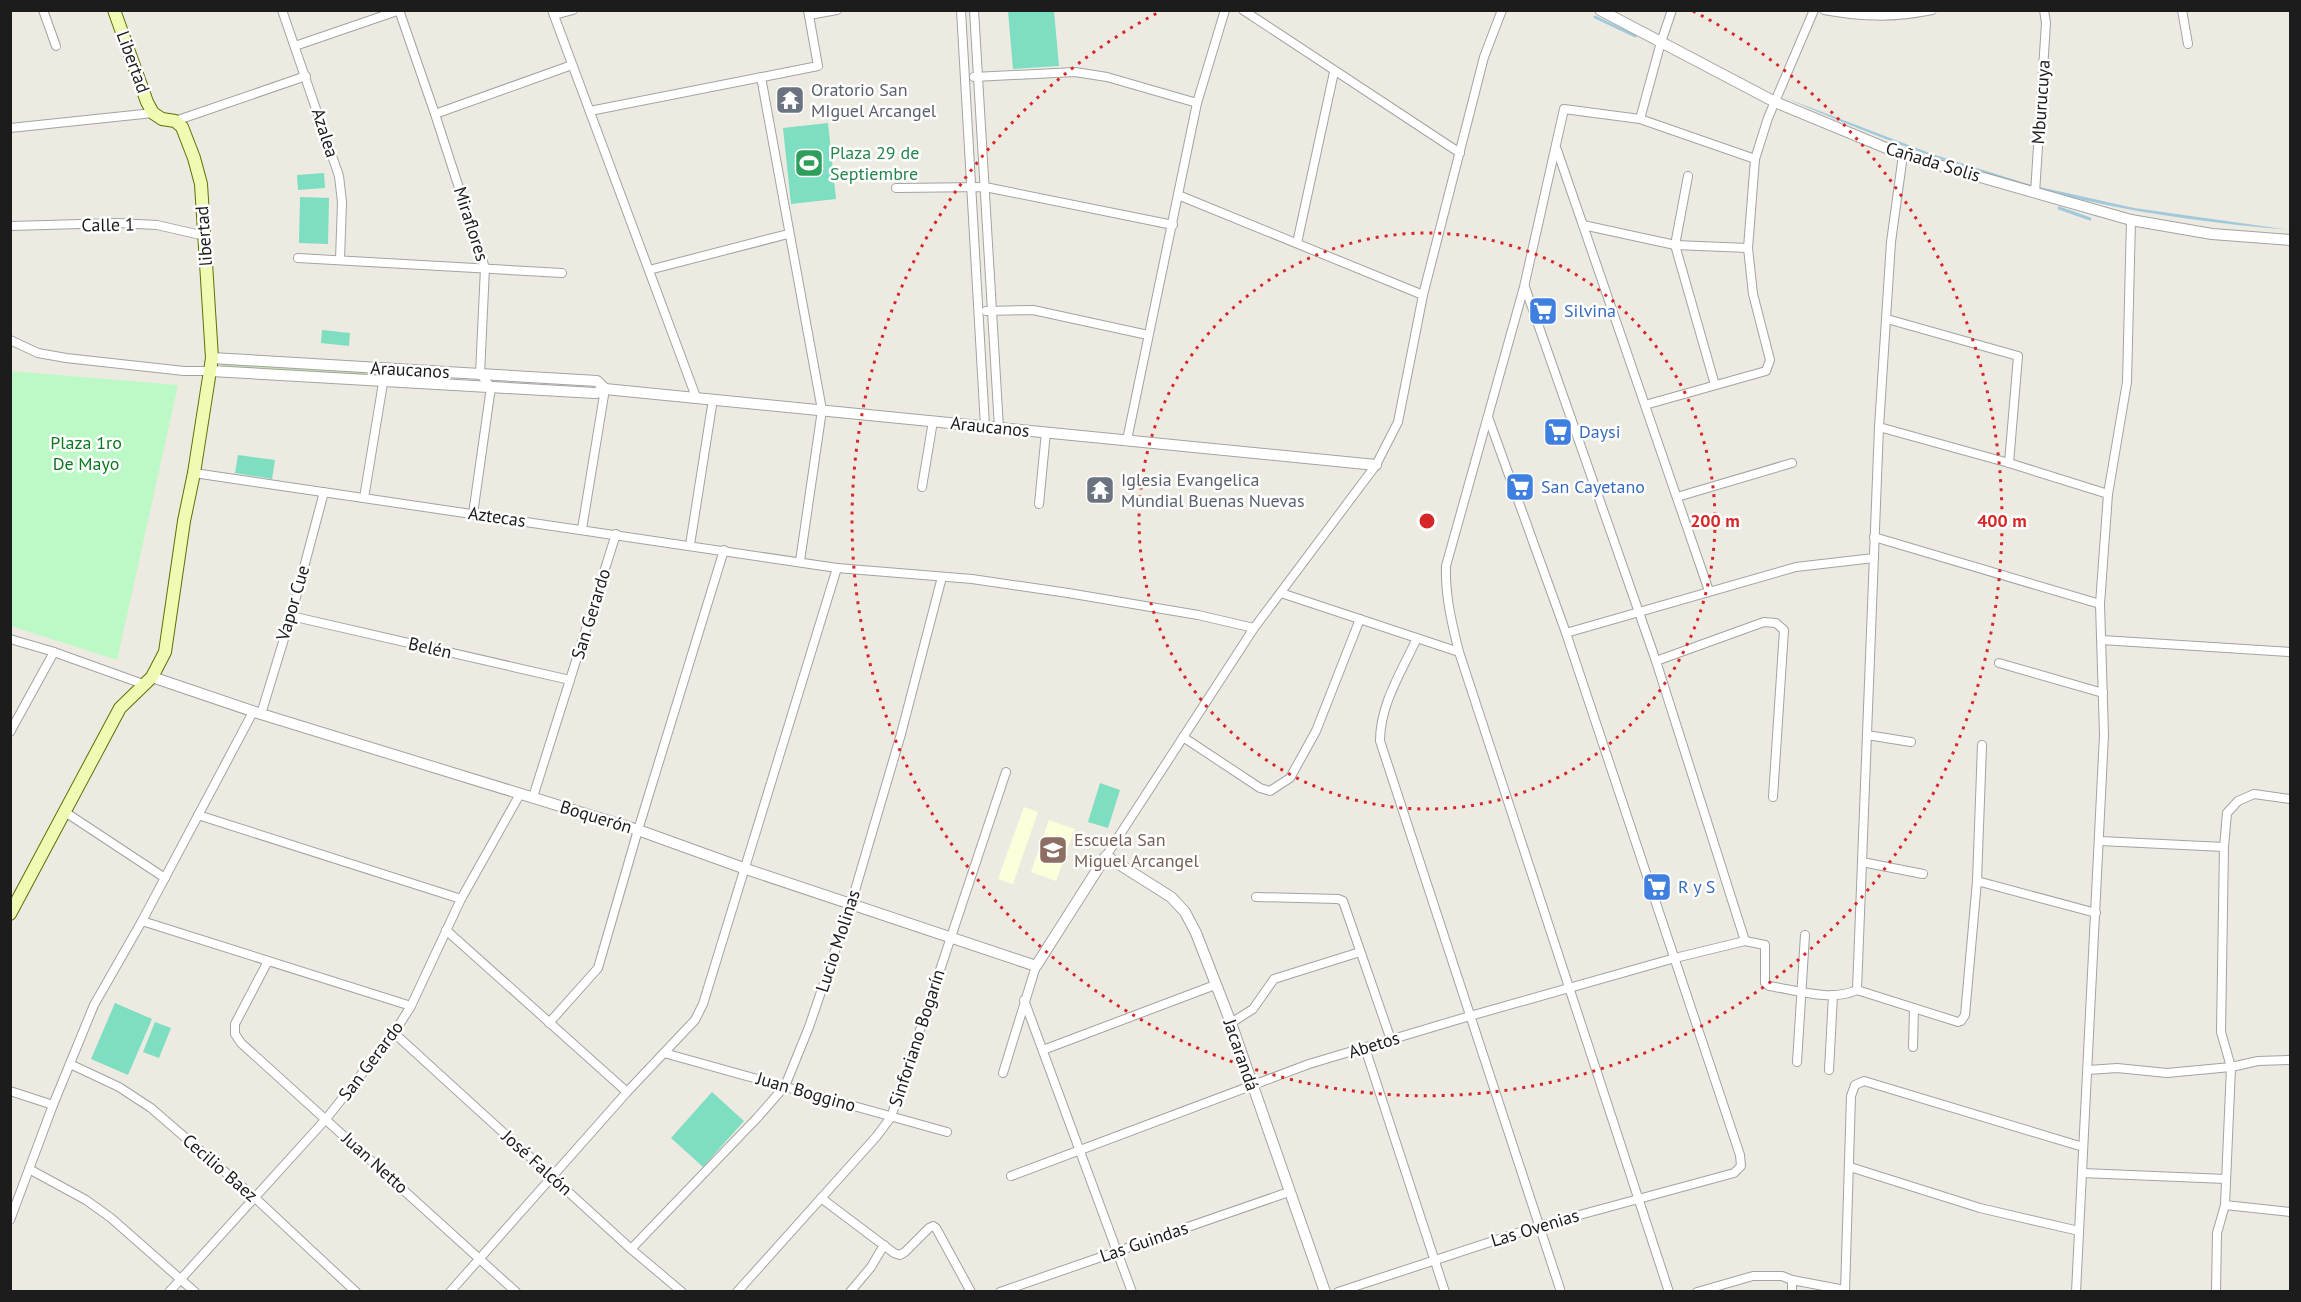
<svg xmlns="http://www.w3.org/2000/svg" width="2301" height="1302" font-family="'PT Sans',sans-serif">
<rect width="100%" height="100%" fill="#edeae1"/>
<!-- education -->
<g fill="#fcffd9">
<polygon points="1024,807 1038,812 1013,884 998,879"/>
<polygon points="1049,820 1075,829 1056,881 1031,872"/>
</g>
<!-- grass -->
<polygon fill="#c1e9a5" points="222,363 376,373 375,376 222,367"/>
<!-- park -->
<polygon fill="#bcf9c6" points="11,371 178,385 117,660 11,626"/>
<!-- pitch -->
<g fill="#7ddec1">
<polygon points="1008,11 1054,11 1059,66 1013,69"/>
<polygon points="828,123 836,199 791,204 783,128"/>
<polygon points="324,173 325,188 298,190 297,175"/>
<polygon points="300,197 329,198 328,244 299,243"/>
<polygon points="322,330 350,333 349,346 321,343"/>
<polygon points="238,455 275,460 272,479 235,473"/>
<polygon points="1100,783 1120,790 1108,828 1088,822"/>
<polygon points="115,1003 152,1019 128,1075 91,1059"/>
<polygon points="155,1022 171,1028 159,1058 143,1052"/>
<polygon points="712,1092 744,1121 703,1167 671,1138"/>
</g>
<!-- water -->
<path fill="#a0c9dc" d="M1783,97L1932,154L2031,185L2134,208L2290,230C2223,224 2155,216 2088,201C1984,179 1881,139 1783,97Z"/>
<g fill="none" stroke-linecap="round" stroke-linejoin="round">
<!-- stream -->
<g stroke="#a0c9dc" stroke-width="3">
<polyline points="1595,17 1635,36"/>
<polyline points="2059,208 2090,219"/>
</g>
<!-- minor casing -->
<g stroke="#a3a3a3" stroke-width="10">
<g id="minor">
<polyline points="43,10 56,46"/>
<polyline points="282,10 339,176 342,202 340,260"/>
<polyline points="399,10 435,114 485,268 480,374 491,387 473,514"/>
<polyline points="552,10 696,397"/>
<polyline points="961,10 985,426"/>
<polyline points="974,10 999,428"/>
<polyline points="1243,10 1460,153"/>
<path d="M1824,10C1863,17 1893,18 1932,10"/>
<polyline points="2182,10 2188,44"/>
<polyline points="554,15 573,10"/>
<polyline points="809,15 837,10"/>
<polyline points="295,46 400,10"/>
<polyline points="761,77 822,410 800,561"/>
<polyline points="974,77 1075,72 1107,77 1197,103"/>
<polyline points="590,111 818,66 808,10"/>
<polyline points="435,114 572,65"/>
<polyline points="1640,119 1661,42 1672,10"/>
<polyline points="175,121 306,76"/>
<polyline points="10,128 153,113"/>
<polyline points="1557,150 1709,591"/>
<polyline points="1688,176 1675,245 1715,385"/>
<polyline points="896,188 985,187 1173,225"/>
<polyline points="2035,193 2046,23 2044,10"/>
<polyline points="1178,195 1423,295"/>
<polyline points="1583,225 1675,245 1748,248"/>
<polyline points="10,226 117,223 157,225 205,236"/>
<polyline points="1297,243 1334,72"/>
<polyline points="298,258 562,273"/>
<polyline points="649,270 788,234"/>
<polyline points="1525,287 1656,661 1745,941"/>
<polyline points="986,311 1033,310 1148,335"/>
<polyline points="1887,319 2018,356 2009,463"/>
<polyline points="10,340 38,353 66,358 184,371 211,371"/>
<polyline points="1645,405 1766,371 1770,360 1753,294 1748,248 1755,159 1768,118 1814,10"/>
<polyline points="1879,427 2009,463 2108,494"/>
<polyline points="1127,440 1197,103 1225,10"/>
<polyline points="194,473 837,568 972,579 1068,593 1198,615 1254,628"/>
<polyline points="922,487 933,421"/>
<polyline points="1677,497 1792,463"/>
<polyline points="364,498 384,377"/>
<polyline points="1039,504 1046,432"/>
<polyline points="582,529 605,389"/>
<polyline points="1874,537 2100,604"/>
<polyline points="690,545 713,399"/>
<polyline points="1281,593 1459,652"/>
<polyline points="291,616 570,680"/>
<polyline points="1566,633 1796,567 1874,558"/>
<path d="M1417,638C1402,671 1380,704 1380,741L1561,1292"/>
<polyline points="10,639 51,651 143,684"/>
<polyline points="2102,640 2290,652"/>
<polyline points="1656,661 1764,622 1776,623 1784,630 1773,797"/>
<polyline points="1999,663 2103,693"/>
<polyline points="261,714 291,616 324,492"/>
<polyline points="10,732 54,652"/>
<polyline points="1867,735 1911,742"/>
<polyline points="1183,737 1260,788 1270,791 1290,778 1316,731 1360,619"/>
<polyline points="533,797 616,534"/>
<polyline points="65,812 165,878"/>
<polyline points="198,815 461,899"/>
<polyline points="2100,841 2224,847"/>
<polyline points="1106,856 1254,628 1376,465 1398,422 1423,295 1484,57 1502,10"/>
<polyline points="1862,862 1923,874"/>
<polyline points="1977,881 2096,913"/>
<polyline points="1256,897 1338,899 1343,901 1391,1040"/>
<polyline points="142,921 411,1006"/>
<polyline points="446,930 627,1092"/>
<polyline points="268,961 235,1024 235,1034 241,1043 516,1292"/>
<polyline points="1857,990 1879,427 1891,242 1903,155"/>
<polyline points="1024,1000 1132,1292"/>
<polyline points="549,1023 598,968 638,830 724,550"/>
<polyline points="1231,1023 1253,1009 1274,979 1360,952"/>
<polyline points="394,1033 631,1249 682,1292"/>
<polyline points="1913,1047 1914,1008"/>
<polyline points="1365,1048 1445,1292"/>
<polyline points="1043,1050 1215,985"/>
<polyline points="664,1053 947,1132"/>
<polyline points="1797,1062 1805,935"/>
<polyline points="70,1064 119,1087 151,1108 254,1197 356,1292"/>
<polyline points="1829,1070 1833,995"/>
<polyline points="2088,1070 2117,1068 2167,1073 2231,1067 2258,1061 2290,1060"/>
<polyline points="1003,1073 1036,966"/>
<polyline points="10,1091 53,1105"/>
<polyline points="1850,1167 1980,1208 2079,1231"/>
<polyline points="29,1169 86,1200 111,1218 195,1292"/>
<polyline points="2082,1173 2226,1179"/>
<path d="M1011,1176L1309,1064L1470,1016L1675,958L1745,941L1765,945V983L1769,986C1796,990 1831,1002 1857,990L1958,1022L1961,1021L1965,1015L1977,881L1982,745"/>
<polyline points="821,1198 894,1253 900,1255 905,1252 929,1228 933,1226 936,1228 971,1292"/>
<polyline points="2225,1205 2290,1212"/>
<polyline points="10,1220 53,1105 94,1005 142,921 253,712"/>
<polyline points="631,1249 757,1118 785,1086 809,1027 851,904 901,734 942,577"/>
<polyline points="169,1292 326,1119 394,1033 411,1006 461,899 520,794"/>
<polyline points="450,1292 627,1092 695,1020 703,1004 837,568"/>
<polyline points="737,1292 876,1137 891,1117 1006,772"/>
<polyline points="850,1292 871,1267 884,1245"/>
<polyline points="1000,1292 1289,1192"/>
<polyline points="1338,1292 1539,1226 1734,1173 1741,1166 1740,1155 1566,633 1488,417"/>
<path d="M1669,1292L1459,652C1452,624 1445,596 1446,566L1524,287L1564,109L1640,119L1755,159"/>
<polyline points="1697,1292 1753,1276 1782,1276 1792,1280 1845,1290"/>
<polyline points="1792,1292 1792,1280"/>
<polyline points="1845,1292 1851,1096 1855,1085 1864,1081 2083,1147"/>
<polyline points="2076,1292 2104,735 2100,604 2108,494 2127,382 2131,220"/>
<polyline points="2216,1292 2217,1233 2225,1205 2231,1067 2221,1032 2224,847 2227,813 2238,801 2254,794 2290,799"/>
</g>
</g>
<!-- tertiary casing -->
<g stroke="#a3a3a3" stroke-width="12">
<g id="tertiary">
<polyline points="1600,10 1775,102 1903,155 2131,220 2212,234 2290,240"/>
<polyline points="212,358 597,381 605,389 1376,465"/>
<polyline points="211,371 595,393 600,392 604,388"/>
<polyline points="152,677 261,714 638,830 746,869 1036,966 1106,856 1171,897 1185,912 1196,933 1231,1023 1325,1292"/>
</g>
</g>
<!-- secondary casing -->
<g stroke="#5c7204" stroke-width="14">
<polyline id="secondary" points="10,914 120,708 152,677 165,652 184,521 194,473 212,358 201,184 194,158 182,127 175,121 162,119 153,113 147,102 114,10"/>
</g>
<!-- minor -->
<use href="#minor" stroke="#fff" stroke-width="8"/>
<!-- tertiary -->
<use href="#tertiary" stroke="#fff" stroke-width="10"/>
<!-- secondary -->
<use href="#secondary" stroke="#f0fab3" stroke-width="12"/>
</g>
<!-- distance rings -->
<g fill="none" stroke="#d62828" stroke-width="3" stroke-dasharray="3 6">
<circle cx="1427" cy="521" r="288"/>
<path d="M1693 11A575 575 0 1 1 1161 11"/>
</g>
<!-- icons -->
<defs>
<g id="temple-square" transform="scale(1.5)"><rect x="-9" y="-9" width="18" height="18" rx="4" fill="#6b7280" stroke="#fff"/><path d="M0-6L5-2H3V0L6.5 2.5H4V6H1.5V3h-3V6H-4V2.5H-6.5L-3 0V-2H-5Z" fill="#fff"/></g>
<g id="stadium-square" transform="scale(1.5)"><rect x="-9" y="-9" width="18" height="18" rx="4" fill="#2e9e5b" stroke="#fff"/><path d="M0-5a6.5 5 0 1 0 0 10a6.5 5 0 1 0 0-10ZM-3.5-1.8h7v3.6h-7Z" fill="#fff"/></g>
<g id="supermarket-square" transform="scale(1.5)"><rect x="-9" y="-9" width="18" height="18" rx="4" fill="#3f7fe0" stroke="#fff"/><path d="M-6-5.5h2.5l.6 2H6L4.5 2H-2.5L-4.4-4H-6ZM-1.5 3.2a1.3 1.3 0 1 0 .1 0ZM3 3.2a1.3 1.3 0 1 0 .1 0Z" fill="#fff"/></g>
<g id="school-square" transform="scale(1.5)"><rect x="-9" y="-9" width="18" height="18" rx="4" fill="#8d6e63" stroke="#fff"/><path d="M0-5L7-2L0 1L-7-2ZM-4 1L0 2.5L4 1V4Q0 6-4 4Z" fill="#fff"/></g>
</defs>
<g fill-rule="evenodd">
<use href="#temple-square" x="790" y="100"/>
<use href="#stadium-square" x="809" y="163"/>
<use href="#supermarket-square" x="1543" y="311"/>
<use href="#supermarket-square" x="1558" y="432"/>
<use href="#supermarket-square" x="1520" y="487"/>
<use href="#temple-square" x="1100" y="490"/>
<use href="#school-square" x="1053" y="850"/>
<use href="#supermarket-square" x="1657" y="887"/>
</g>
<g text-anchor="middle" stroke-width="5" stroke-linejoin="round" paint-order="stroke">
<!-- street labels -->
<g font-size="18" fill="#1c1c1c" stroke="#fff">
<text transform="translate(133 62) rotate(70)" y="6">Libertad</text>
<text transform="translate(2041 102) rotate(-86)" y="6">Mburucuya</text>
<text transform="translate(325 133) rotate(72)" y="6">Azalea</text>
<text transform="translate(1933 162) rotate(17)" y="6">Cañada Solis</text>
<text transform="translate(471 224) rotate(72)" y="6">Miraflores</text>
<text transform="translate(108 225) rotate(-1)" y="6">Calle 1</text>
<text transform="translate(204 236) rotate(-94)" y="6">libertad</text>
<text transform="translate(410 370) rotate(3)" y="6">Araucanos</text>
<text transform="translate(990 427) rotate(6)" y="6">Araucanos</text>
<text transform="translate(497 517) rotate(8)" y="6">Aztecas</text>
<text transform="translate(293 603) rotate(-74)" y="6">Vapor Cue</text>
<text transform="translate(591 614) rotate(-73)" y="6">San Gerardo</text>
<text transform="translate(430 648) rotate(13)" y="6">Belén</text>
<text transform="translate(596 817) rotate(17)" y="6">Boquerón</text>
<text transform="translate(838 941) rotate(-72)" y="6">Lucio Molinas</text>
<text transform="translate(917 1038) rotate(-72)" y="6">Sinforiano Bogarín</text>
<text transform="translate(1374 1045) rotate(-17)" y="6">Abetos</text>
<text transform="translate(1241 1055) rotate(71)" y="6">Jacarandá</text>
<text transform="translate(371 1061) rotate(-53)" y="6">San Gerardo</text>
<text transform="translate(806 1092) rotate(16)" y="6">Juan Boggino</text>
<text transform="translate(375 1163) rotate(42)" y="6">Juan Netto</text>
<text transform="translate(537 1163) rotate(42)" y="6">José Falcón</text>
<text transform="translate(220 1168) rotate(41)" y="6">Cecilio Baez</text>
<text transform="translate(1535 1228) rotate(-17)" y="6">Las Ovenias</text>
<text transform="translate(1144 1242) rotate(-19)" y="6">Las Guindas</text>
</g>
<!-- worship labels -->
<g font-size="18" fill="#5b616d" stroke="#fff" text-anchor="start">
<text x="811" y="96">Oratorio San<tspan x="811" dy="21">MIguel Arcangel</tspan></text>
<text x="1121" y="486">Iglesia Evangelica<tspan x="1121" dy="21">Mundial Buenas Nuevas</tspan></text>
</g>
<!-- leisure labels -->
<g font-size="18" fill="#27864d" stroke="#fff" text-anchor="start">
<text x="830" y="159">Plaza 29 de<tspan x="830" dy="21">Septiembre</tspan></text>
</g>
<!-- shop labels -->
<g font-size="18" fill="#366cbe" stroke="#fff" text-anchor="start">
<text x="1564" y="317">Silvina</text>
<text x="1579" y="438">Daysi</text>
<text x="1541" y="493">San Cayetano</text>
<text x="1678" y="893">R y S</text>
</g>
<!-- park labels -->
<g font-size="18" fill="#0a7a1d" stroke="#fff">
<text x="86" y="449">Plaza 1ro<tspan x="86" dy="21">De Mayo</tspan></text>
</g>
<!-- education labels -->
<g font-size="18" fill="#785e54" stroke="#fff" text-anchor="start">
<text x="1074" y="846">Escuela San<tspan x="1074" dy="21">Miguel Arcangel</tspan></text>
</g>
</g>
<circle cx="1427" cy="521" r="9" fill="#d62828" stroke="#fff" stroke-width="3"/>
<g font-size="18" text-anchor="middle" font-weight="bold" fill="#d62828" stroke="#fff" stroke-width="5" stroke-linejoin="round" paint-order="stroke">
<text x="1715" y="527">200 m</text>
<text x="2002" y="527">400 m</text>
</g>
<!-- border -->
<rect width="2301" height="1302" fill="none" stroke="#1c1c1c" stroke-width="24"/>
</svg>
